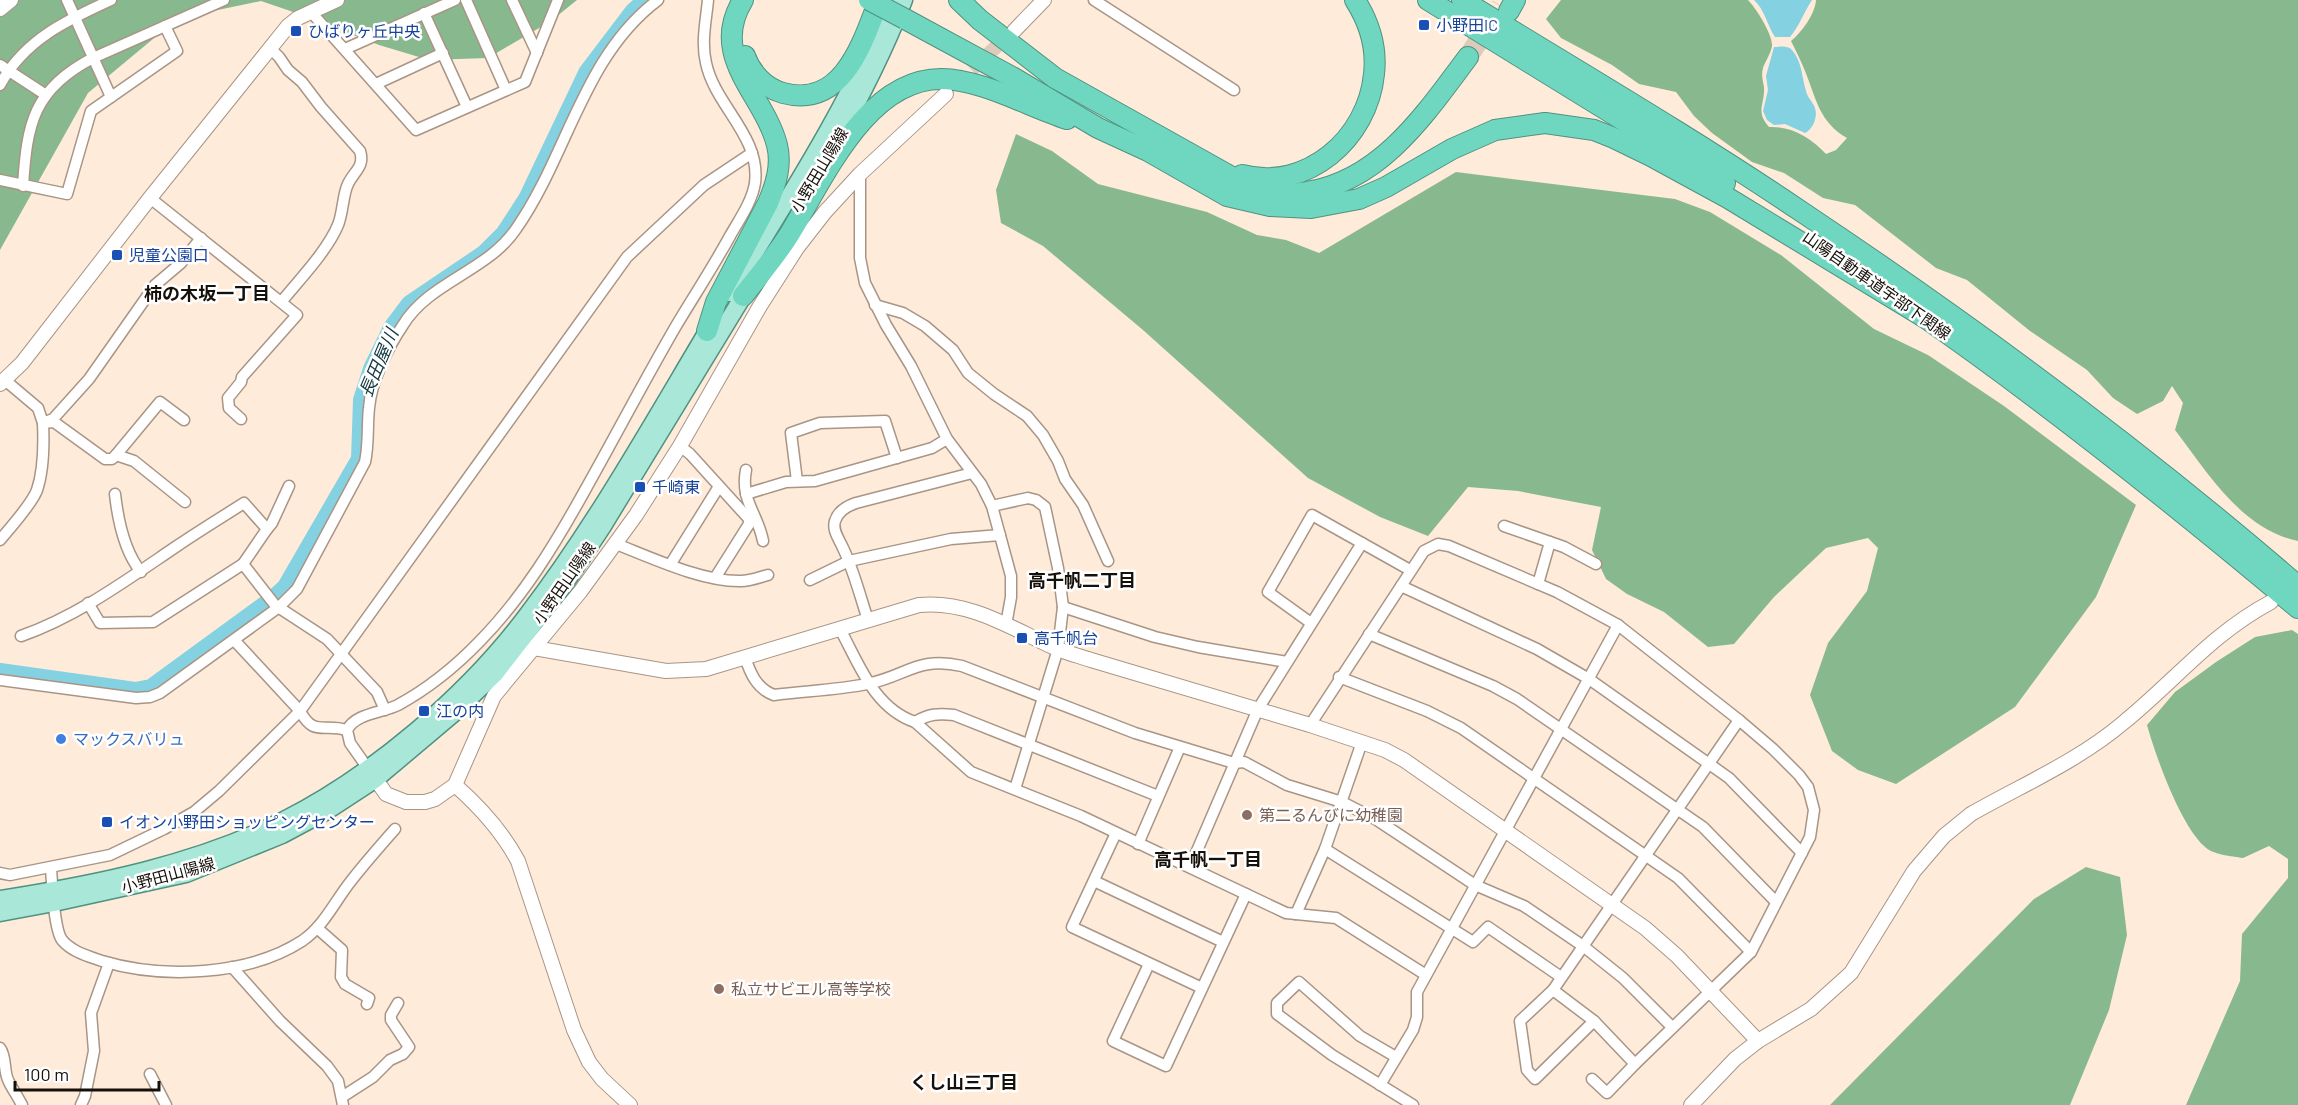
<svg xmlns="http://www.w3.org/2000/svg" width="2298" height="1105" font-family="Barlow,'Noto Sans JP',sans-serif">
<rect width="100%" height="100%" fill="#ffebda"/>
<!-- forest -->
<g fill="#88b98e">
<polygon points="0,0 577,0 551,21 488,58 429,60 379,45 302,15 261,1 213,11 171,24 88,93 0,250"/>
<path d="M1561,0H1748C1756,8 1773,35 1772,46C1771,53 1765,62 1763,68C1761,75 1763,81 1764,87C1765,105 1755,111 1769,127C1792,126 1811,138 1826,154L1836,150L1847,138C1819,122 1816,98 1805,71C1801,61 1796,51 1791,41C1802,32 1815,14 1816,0H2298V541C2241,529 2208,473 2175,430L2183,403L2172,386L2163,401L2137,414L2113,398L2087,370L2030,331L1967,280L1936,268L1855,205L1823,198L1784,173L1752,162L1712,133L1694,116L1676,92L1639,84L1612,65L1561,38L1546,19Z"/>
<polygon points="1016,134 1052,151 1098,184 1207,212 1257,235 1286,240 1319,253 1456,172 1675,199 1710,212 1781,255 1874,329 1928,355 2004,406 2136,505 2096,597 2015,707 1896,784 1858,770 1832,751 1810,695 1828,643 1867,591 1878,548 1868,538 1826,548 1774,597 1734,644 1708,647 1664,612 1627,594 1606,579 1592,550 1601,507 1518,491 1468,487 1428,536 1380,517 1308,478 1143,330 1043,246 1001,223 996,190"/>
<path d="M2292,630L2298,634V1105H2186L2240,981L2242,934L2288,878V859L2269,846L2243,858C2232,856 2212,855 2204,846C2180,824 2156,757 2147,725L2175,692L2216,662L2255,637Z"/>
<polygon points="2086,867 2120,877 2127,935 2109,1010 2070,1105 1830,1105 2034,899"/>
</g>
<!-- water -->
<g fill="#84d1e2">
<path d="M1754,0H1812C1804,12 1800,25 1790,37H1775C1767,25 1765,10 1754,0Z"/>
<path d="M1774,47C1779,47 1788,45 1792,50C1802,61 1802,78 1806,91C1807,97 1813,102 1815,108C1818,117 1813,129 1805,133L1785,124L1774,125L1767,120L1763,111L1768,90L1766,76Z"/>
</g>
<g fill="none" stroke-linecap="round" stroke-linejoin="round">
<!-- river -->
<polyline stroke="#84d1e2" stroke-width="18" points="0,672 135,691 151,688 273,599 286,587 360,459 362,400 372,369 392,328 410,304 484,254 505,233 527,199 587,73 634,11 647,0"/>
<!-- tertiary-tunnel -->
<polyline stroke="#dccabb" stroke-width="14" stroke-dasharray="14 7" stroke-linecap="butt" points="956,84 1010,34"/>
<!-- motorway-tunnel -->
<polyline stroke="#dccabb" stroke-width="20" stroke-dasharray="20 10" stroke-linecap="butt" points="1468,57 1501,6"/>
<!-- minor casing -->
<g stroke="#a89586" stroke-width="13">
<g id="minor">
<polyline points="67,0 111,97"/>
<polyline points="466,0 506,90"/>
<polyline points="512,0 537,53"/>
<polyline points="1094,0 1234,90"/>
<polyline points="311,12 416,130 525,82 558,0"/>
<polyline points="424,13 467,107"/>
<path d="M271,49L279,57L288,70L302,82L321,107L360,151C365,167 354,171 348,184C343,193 343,213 338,225C327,251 300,279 282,301"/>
<polyline points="345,49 455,0"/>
<polyline points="0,65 46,95"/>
<polyline points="376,84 443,53"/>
<path d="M0,85C24,40 67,20 111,0"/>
<polyline points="860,174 860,258 865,283 886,325 911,366 947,439 981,484 992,506 1011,576 1011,597 1006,625"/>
<polyline points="0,180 67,194 91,111 177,51 165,26"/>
<path d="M23,186C27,124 33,89 93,58L224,0"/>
<polyline points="150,198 297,315 242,377 241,382 228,398 229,408 241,419"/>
<polyline points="875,305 903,313 925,326 953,350 968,373 994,394 1027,416 1043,435 1058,461 1065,479 1083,505 1108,561"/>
<polyline points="6,381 38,408 43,423 54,422 105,459 112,459 116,455 160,402 184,420"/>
<polyline points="680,446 690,454 749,519 749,524 715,578"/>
<polyline points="116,455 134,461 185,502"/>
<path d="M746,470C740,500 758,514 763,541"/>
<polyline points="797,481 791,433 820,423 885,421 897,458"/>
<path d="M115,494C118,521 124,551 141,572"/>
<polyline points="746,494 786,482 815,481 932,448 947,439"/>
<polyline points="992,506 1028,498 1036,500 1045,507 1058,568 1063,607 1058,649 1015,789"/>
<polyline points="1504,526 1564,547 1596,564"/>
<polyline points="267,529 272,523 289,486"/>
<path d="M0,540C10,528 32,504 37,490C44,469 44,445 43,423L53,419L89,379L155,285L181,263L201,238"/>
<path d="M616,544C652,558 703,582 741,581C750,581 760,577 768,575"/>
<polyline points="670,565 718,488"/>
<polyline points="810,580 849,561 951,539 1000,535"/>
<polyline points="1538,584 1550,542"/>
<polyline points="1401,586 1537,649 1589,679 1729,778 1802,853"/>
<polyline points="88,603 100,623 153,622 243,564"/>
<polyline points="1063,607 1155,637 1198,647 1287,662"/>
<path d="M868,620C860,596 854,571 843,548C839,539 832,530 835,521C838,511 847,506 856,503L972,473"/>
<polyline points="1311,623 1268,592 1312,515 1410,570"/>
<path d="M840,629C859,664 874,708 915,722L971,772L1081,816L1286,913L1336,918L1426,975"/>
<polyline points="1369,634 1493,686 1517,699 1703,827 1776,902"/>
<path d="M21,636C78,616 128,579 177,546C199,531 222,517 244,503L267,529L243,564L275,605L327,639L377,692L385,710"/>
<path d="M234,640L300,711C314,737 323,723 347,730"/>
<path d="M745,657C750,673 757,689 774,695C805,691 837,690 867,684C907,676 917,656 962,666L1135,733L1234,763L1244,762L1287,785L1342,802L1377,820L1475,885L1524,906L1583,946L1623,978L1672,1027"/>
<polyline points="1339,677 1427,711 1461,728 1678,878 1751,952"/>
<path d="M0,680L136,698L150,697L160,693L279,607L297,589L365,462C369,444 367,426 369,408C371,382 388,347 403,325C429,282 488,271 516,229C568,155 583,56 658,0"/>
<path d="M915,722C929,714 938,713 954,715L1158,796"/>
<polyline points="1310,725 1424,551 1438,544 1449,546 1557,592 1618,625 1739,720 1773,749 1799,775 1808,787 1814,810 1810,837 1751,952 1635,1064 1594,1021 1553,990"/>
<path d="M369,770L350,743L347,730C356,713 382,713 398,705C429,688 456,666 480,641C523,597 554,546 584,492C615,437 644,381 676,326C694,296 713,267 730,236C739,220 752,202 755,183C761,136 715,106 706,63C701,42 706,21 708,0"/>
<polyline points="1116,833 1072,927 1202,988"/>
<polyline points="1138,844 1180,747"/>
<polyline points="1325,849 1473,942 1488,927 1561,977"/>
<polyline points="1190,867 1258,709 1362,543"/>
<path d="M51,868C52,883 54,929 62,940C72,952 88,956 102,961C162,979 248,976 302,941C324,926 335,901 351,881C365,863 380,846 395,829"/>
<polyline points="0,873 10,875 110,855 164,829 194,812 219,791 300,711 627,257 704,185 752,153"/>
<polyline points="1094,881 1223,942"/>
<polyline points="1296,914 1325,849 1362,742"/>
<polyline points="317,928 342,950 341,977 345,984 369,998 367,1004"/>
<polyline points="1149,964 1113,1041 1166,1066 1246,894"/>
<polyline points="232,967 280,1021 327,1066 338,1081 343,1105"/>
<polyline points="1594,1021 1535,1079 1527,1070 1520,1021 1553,990 1739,720"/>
<path d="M0,1048C7,1057 3,1072 9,1082C13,1090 18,1097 22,1105"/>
<polyline points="1396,1057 1360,1036 1299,982 1277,1003 1277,1014 1332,1055 1413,1105"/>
<polyline points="150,1074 166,1105"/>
<polyline points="1592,1079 1607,1093 1635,1064"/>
<polyline points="1380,1085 1413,1030 1417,1017 1417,992 1618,625"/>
<polyline points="342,1097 373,1077 390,1060 403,1054 409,1047 391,1020 391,1015 398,1003"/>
<polyline points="81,1105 85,1096 94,1051 91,1013 109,963"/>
</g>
</g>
<!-- tertiary casing -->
<g stroke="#a89586" stroke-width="16">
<g id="tertiary">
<polyline points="0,9 11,0"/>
<polyline points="1014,31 1044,0"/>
<polyline points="0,384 22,363 150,198 288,26 298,18 337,0"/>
<path d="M534,648L666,671L706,669L919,605C969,600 1011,628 1055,648C1067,653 1079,656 1091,660L1310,725L1385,750L1404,760L1645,928L1677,956L1758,1041"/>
<polyline points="370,771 386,794 406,802 425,802 435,799 455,785 494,696 580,592 636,515 680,446 760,306 797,248 825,212 860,174 946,94"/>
<path d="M455,785C480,807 502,831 518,861L574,1030L589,1062L602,1079L630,1105"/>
<path d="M1691,1105L1735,1059L1758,1041L1811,1009L1851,973L1914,871L1944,836L1971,814C2022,785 2078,761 2123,723C2175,681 2211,634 2271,602"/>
</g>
</g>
<!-- primary casing -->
<g stroke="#509180" stroke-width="19">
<g id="primary">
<path d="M831,150C859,101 884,53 904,0"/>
<path d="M730,293C788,198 850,104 891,0"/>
<path d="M0,899C96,884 196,864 284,820C373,775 467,695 527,615C597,523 654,420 714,320"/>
<polyline points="0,913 54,903 186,874 282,835 327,811 376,779 452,715 495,674 564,585 603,526 750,285"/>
</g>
</g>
<!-- motorway casing -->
<g stroke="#509180" stroke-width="22">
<g id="motorway">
<path d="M959,0L980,20L1055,78L1248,186C1267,194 1286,196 1307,192C1381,181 1426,113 1468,57"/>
<polyline points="1428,0 1725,183"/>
<path d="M1462,0C1576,70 1691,137 1802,212C1974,327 2141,450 2298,586"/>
<polyline points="1509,11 1515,0"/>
<polyline points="905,19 1014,78 1098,128 1148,151 1227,196 1270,206 1311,208 1359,199 1386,187 1452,149 1495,130 1545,123 1594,130 1614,138 1651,156 1728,198 1924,317"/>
<path d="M745,56C751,73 765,88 783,93C843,109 863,42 879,0"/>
<path d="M1242,175C1307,192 1368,138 1374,74C1377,48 1369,22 1355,0"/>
<path d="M743,296C758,277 774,258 787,238C822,183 865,78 942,79C980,79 1030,107 1067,119"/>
<path d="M1914,310C2047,402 2174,504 2298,608"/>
<path d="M707,331L716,302L768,203C776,184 782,165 777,145C764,94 708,57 743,0"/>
</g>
</g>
<!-- minor -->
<use href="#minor" stroke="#fff" stroke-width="10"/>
<!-- tertiary -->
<use href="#tertiary" stroke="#fff" stroke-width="14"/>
<!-- primary -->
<use href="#primary" stroke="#a9e7d9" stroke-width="16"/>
<!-- motorway -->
<use href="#motorway" stroke="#6fd7c0" stroke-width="20"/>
<!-- motorway-bridge casing -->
<g stroke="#509180" stroke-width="22" stroke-linecap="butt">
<polyline id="motorway-bridge" points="869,0 905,19"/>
</g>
<!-- motorway-bridge -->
<use href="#motorway-bridge" stroke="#6fd7c0" stroke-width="20"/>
</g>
<!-- markers -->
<g fill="#1a4fb4" stroke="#fff" stroke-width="2">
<rect x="1418" y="19" width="12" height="12" rx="3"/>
<rect x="290" y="25" width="12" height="12" rx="3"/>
<rect x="111" y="249" width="12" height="12" rx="3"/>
<rect x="634" y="481" width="12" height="12" rx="3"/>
<rect x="1016" y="632" width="12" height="12" rx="3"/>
<rect x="418" y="705" width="12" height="12" rx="3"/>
<rect x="101" y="816" width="12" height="12" rx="3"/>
</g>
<circle fill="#3f7fe0" stroke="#fff" stroke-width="2" cx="61" cy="739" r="6"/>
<g fill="#8d6e63" stroke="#fff" stroke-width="2">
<circle cx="1247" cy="815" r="6"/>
<circle cx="719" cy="989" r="6"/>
</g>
<g text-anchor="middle" stroke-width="5" stroke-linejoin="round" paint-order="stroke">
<!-- transit labels -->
<g font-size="16" fill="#164399" stroke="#fff" text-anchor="start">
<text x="1436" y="31">小野田IC</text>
<text x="308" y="37">ひばりヶ丘中央</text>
<text x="129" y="261">児童公園口</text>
<text x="652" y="493">千崎東</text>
<text x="1034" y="644">高千帆台</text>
<text x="436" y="717">江の内</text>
<text x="119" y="828">イオン小野田ショッピングセンター</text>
</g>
<!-- street labels -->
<g font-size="16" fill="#16100a" stroke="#fff">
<text transform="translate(819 170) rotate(-59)" y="6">小野田山陽線</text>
<text transform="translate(1877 285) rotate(35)" y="6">山陽自動車道宇部下関線</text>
<text transform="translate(564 583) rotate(-55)" y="6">小野田山陽線</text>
<text transform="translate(168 875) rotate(-15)" y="6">小野田山陽線</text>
</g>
<!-- shop labels -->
<g font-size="16" fill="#366cbe" stroke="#fff" text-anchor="start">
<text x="73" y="745">マックスバリュ</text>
</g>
<!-- education labels -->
<g font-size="16" fill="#785e54" stroke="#fff" text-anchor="start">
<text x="1259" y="821">第二るんびに幼稚園</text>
<text x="731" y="995">私立サビエル高等学校</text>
</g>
<!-- neighbourhood labels -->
<g font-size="18" font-weight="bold" fill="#16100a" stroke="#fff">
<text x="207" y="300">柿の木坂一丁目</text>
<text x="1082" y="587">高千帆二丁目</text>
<text x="1208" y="866">高千帆一丁目</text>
<text x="964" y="1089">くし山三丁目</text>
</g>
<!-- water labels -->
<g font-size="18" font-style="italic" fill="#143941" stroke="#fff">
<text transform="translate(379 363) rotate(-67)" y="6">長田屋川</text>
</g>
</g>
<!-- scale -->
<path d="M15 1081v9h144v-9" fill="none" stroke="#16100a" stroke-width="3"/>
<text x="24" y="1081" font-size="18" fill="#16100a" stroke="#ffffff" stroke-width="4.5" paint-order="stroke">100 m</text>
</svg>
